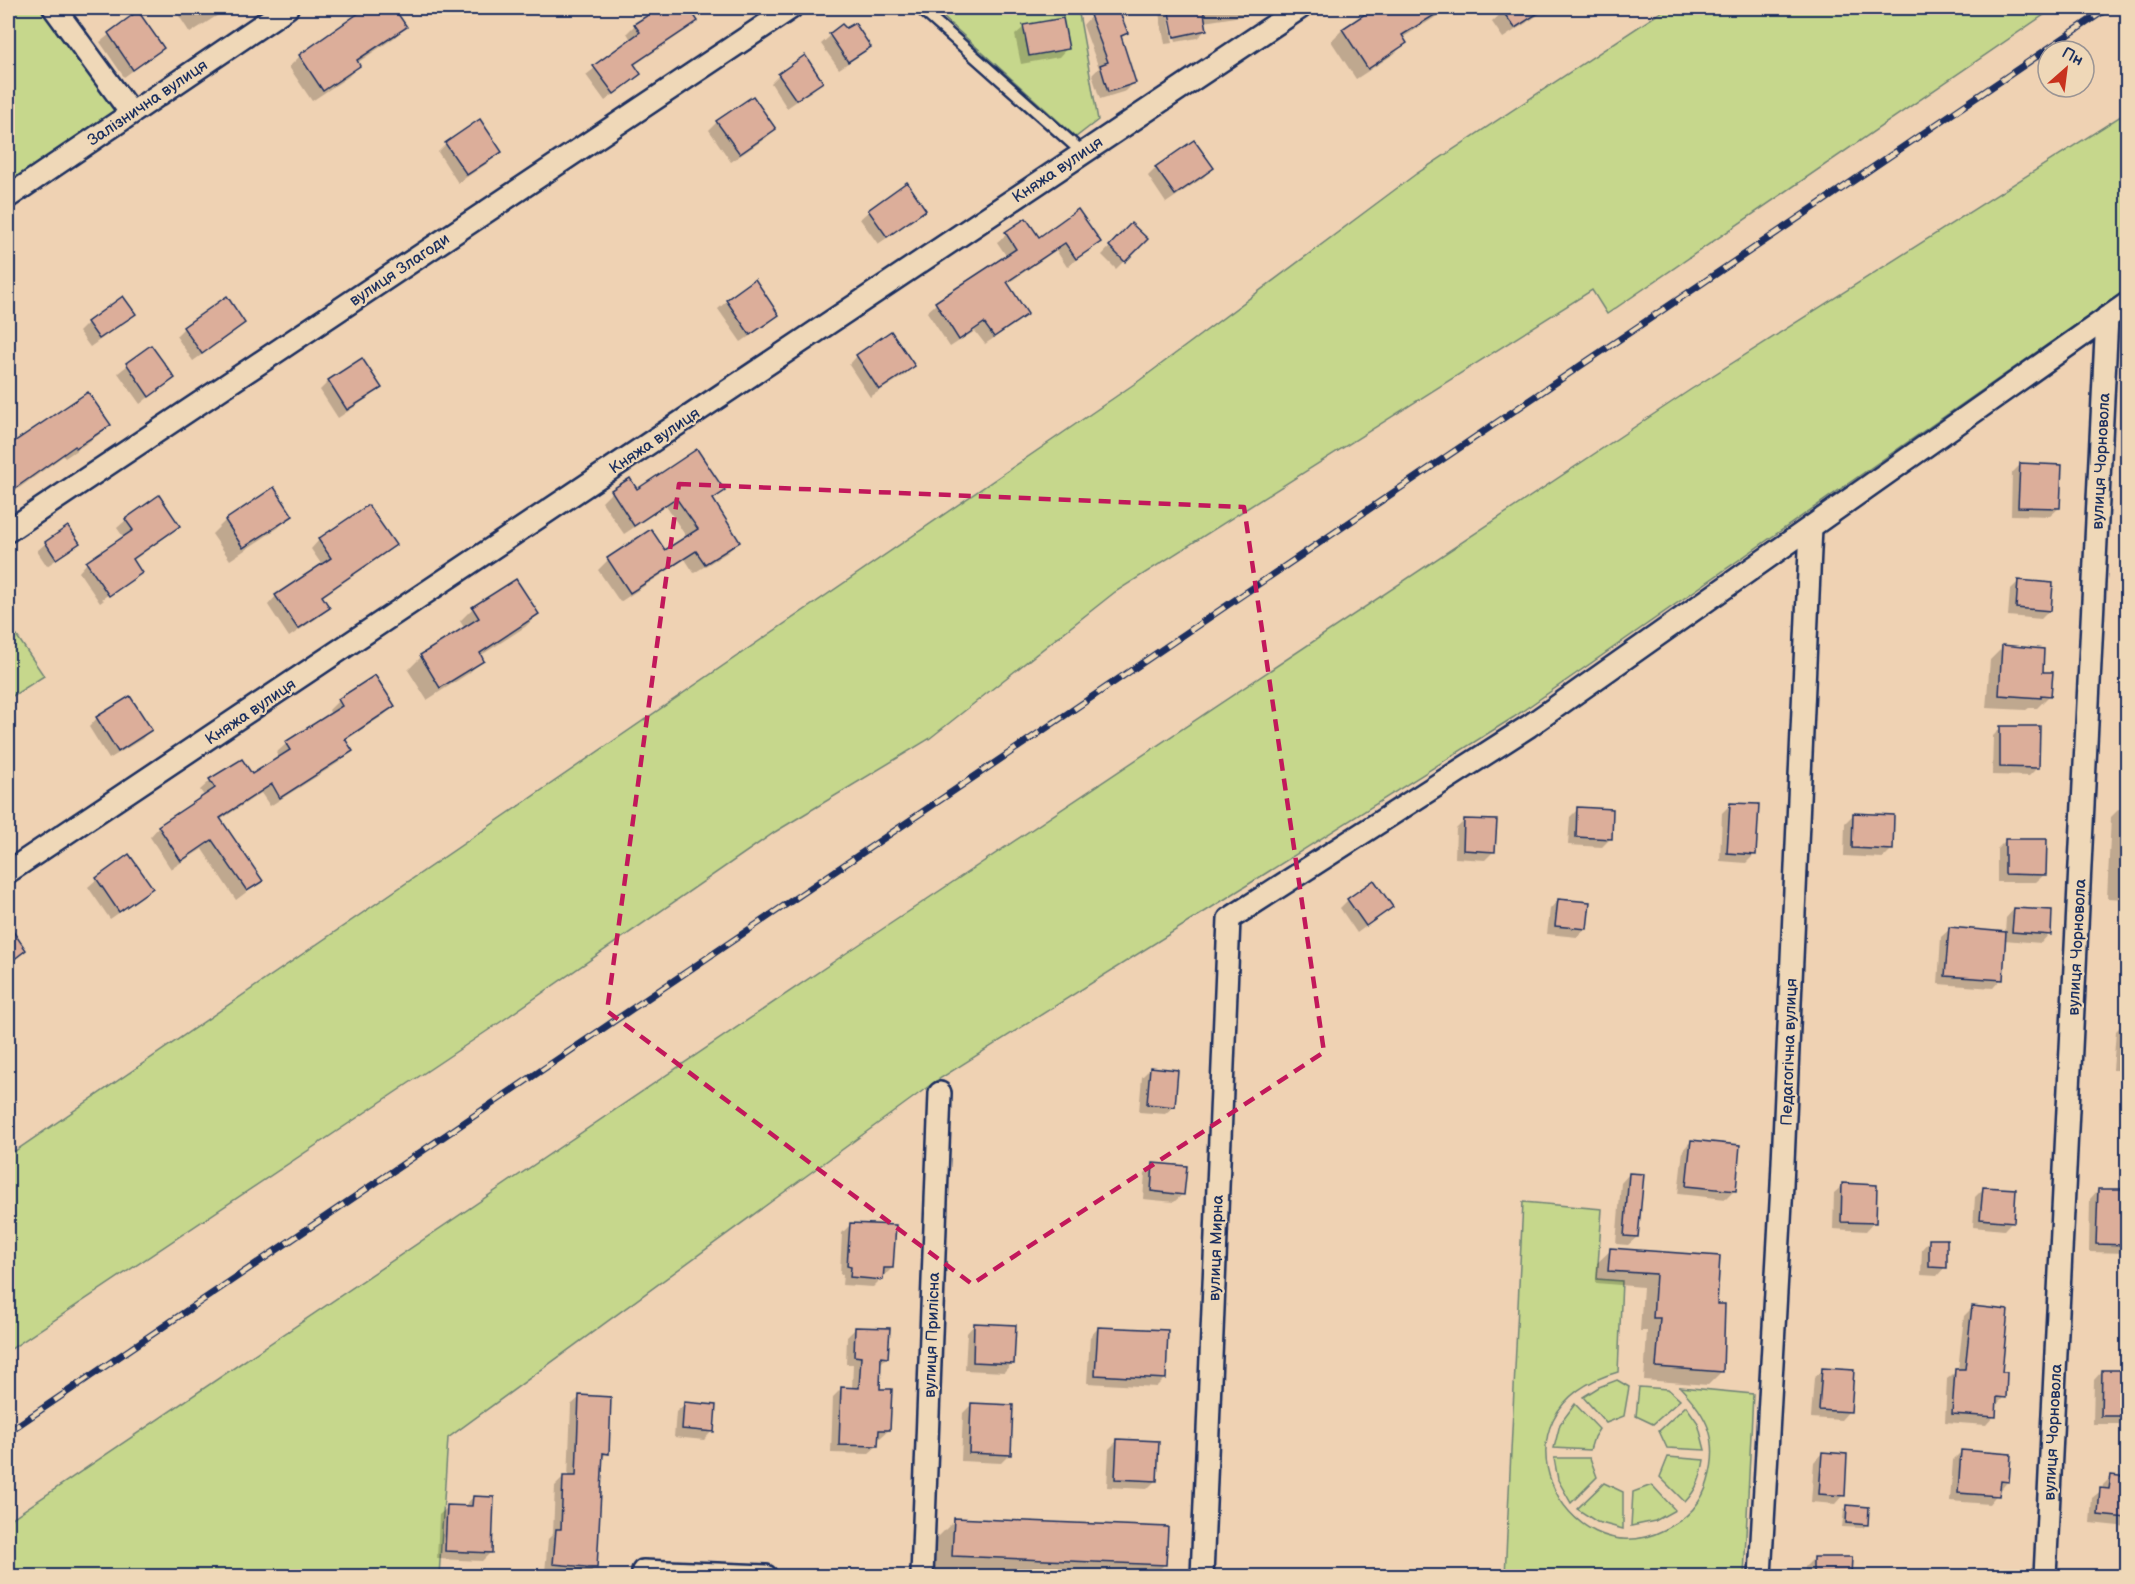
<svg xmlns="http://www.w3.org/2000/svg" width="2135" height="1584" font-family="'Balsamiq Sans',sans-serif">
<rect width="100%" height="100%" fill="#efd2b3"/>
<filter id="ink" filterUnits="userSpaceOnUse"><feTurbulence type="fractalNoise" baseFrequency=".0167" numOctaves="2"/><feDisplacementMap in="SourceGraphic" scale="12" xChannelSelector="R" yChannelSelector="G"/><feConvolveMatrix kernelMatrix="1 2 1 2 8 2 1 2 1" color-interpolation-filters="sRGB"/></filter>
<g filter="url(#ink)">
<!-- green -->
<g fill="#c6d78c" stroke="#708375" stroke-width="1.5">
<polygon points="8,8 44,8 119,111 8,186"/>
<polygon points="933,8 1078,8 1098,120 1076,137"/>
<polygon points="1667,8 2054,8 1607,314 1592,290 1115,592 929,739 775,832 499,1023 8,1351 8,1156 1140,380 1416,174"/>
<polygon points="2127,112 2127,289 1514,717 936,1081 448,1438 439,1576 8,1576 8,1521 848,952 1690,390"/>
<polygon points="8,623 44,676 8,699"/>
<path d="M1523,1202L1602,1209L1597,1279L1622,1281L1618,1372C1480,1410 1565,1580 1664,1530C1685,1520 1702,1504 1708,1481C1720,1441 1708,1416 1680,1387L1753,1394L1744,1576H1505Z"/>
<polygon points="1617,1380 1629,1387 1624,1416 1606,1423 1583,1397 1599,1387"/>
<polygon points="1639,1387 1668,1389 1680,1400 1653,1424 1636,1416"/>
<polygon points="1575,1404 1599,1429 1594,1437 1590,1450 1554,1448 1560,1424"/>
<polygon points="1686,1406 1698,1423 1705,1450 1667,1448 1659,1431"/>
<path d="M1668,1457L1704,1460C1701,1478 1697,1489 1685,1502L1660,1477Z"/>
<polygon points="1554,1458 1590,1458 1597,1477 1571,1503 1558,1480"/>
<polygon points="1604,1483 1623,1492 1623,1529 1597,1522 1577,1509"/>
<polygon points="1652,1485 1675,1510 1655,1521 1631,1526 1633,1492"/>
</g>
<!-- shadow -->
<g fill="#0003">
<polygon points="174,8 229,8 190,33"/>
<polygon points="369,8 392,8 405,27 394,38 357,63 358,66 348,77 312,101 289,67 300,56"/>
<polygon points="661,8 687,8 696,21 688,29 633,66 639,74 605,101 586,75 631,40 627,33 635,25"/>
<polygon points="1116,8 1126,33 1120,39 1134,83 1126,91 1100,99 1092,75 1099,68 1083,25 1091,16"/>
<polygon points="1158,8 1167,8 1173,43 1165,44"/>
<polygon points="1170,8 1256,8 1248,15 1204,22 1206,30 1197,38 1176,42"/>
<polygon points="1377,8 1450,8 1402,38 1405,43 1394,54 1356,79 1331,41 1342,30"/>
<polygon points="1507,8 1549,8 1503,38 1492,22"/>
<polygon points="137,13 162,48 153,56 124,77 100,42"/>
<polygon points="842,26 869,47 860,55 839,69 821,44"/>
<polygon points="1024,27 1067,48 1059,57 1021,64 1015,35"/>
<polygon points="779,75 822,82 813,90 787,108 771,83"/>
<polygon points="717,122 774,129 766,138 731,162 709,130"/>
<polygon points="446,144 500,151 492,160 458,183 438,152"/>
<polygon points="1156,168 1212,168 1204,177 1166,203 1148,176"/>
<polygon points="924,210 916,218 878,244 860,219 869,211"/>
<polygon points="1025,220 1039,239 1099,241 1067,267 1056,250 1007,284 1027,314 1018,322 985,344 975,331 950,347 927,312 936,304 1007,257 997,242"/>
<polygon points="1131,225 1146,239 1116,269 1102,255"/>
<polygon points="755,282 777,315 769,323 741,342 718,309 727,301"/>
<polygon points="123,298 134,314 125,322 90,347 79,332 88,323"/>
<polygon points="243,323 235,331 193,361 176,336 184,328"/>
<polygon points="151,347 173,378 140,404 118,373"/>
<polygon points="857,356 913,366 905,375 870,397 849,365"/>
<polygon points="362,360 380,388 371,396 338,418 320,390 329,381"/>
<polygon points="2128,376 2128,431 2121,431 2122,381"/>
<polygon points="87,394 109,425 97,436 65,458 63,456 8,496 8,448"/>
<polygon points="2021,464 2059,508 2050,516 2011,515 2012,473"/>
<polygon points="723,490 712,501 738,542 728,552 694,573 685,559 620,602 598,570 608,560 651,531 664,552 687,538 666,506 624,534 602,502 612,492"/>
<polygon points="291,515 278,528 230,560 212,534 225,521"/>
<polygon points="126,520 179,526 170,534 132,561 140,573 133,580 133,577 102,599 104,600 100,603 79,572 87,563 124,538 117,528"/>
<polygon points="319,540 394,545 386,553 321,598 328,608 320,616 289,637 268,605 276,596 322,565 311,549"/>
<polygon points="46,543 78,543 69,551 47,566 37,551"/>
<polygon points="2019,581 2050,610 2041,619 2008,616 2010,590"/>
<polygon points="473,608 538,614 525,627 480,656 482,660 469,673 427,700 408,670 421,657 465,629 460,621"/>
<polygon points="2003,647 2041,673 2050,695 2037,708 2029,708 2026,710 1986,708 1990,660"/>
<polygon points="339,700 393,706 384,715 344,741 351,751 341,761 270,806 261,793 220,820 261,881 236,900 202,849 171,869 150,837 159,827 205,797 200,790 210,781 241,761 251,776 279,758 276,753 286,744 331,715 329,710"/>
<polygon points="97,718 150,730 142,739 109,759 89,727"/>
<polygon points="2001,728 2038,767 2029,776 1992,775 1993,736"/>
<polygon points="1731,804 1755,854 1746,863 1720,861 1722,813"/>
<polygon points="1578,809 1610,839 1602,847 1568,845 1570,817"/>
<polygon points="2119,809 2128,809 2128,899 2107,898 2111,817"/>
<polygon points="1854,814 1891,850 1883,858 1844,856 1845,823"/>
<polygon points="1465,820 1494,851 1485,860 1455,858 1456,829"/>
<polygon points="2006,840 2045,874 2036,882 1997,882 1997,849"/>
<polygon points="129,857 151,888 142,897 110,919 88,887 97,879"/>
<polygon points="1348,900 1392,907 1357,933 1340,908"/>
<polygon points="1558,900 1586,929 1577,937 1547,934 1550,909"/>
<polygon points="2014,909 2049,934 2041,943 2004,940 2001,979 1993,988 1938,984 1941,937 1950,929 2005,933 2006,918"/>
<polygon points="8,926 24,950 8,964"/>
<polygon points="2125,1022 2128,1022 2128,1070 2113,1070 2116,1031"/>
<polygon points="1150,1069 1174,1106 1165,1114 1139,1112 1142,1077"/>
<polygon points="1691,1141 1734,1191 1726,1199 1678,1194 1683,1150"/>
<polygon points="1154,1164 1183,1194 1174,1202 1143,1199 1145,1173"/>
<polygon points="1629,1174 1637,1237 1628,1245 1616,1244 1621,1183"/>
<polygon points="1843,1185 1874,1222 1866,1231 1833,1229 1834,1193"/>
<polygon points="1983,1189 2012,1221 2004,1230 1973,1227 1975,1197"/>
<polygon points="2098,1190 2128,1191 2128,1253 2089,1252 2090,1199"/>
<polygon points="851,1224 892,1268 873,1287 842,1285 843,1275 840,1274 842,1233"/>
<polygon points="1930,1240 1945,1267 1937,1276 1921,1275 1922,1249"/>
<polygon points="1611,1250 1715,1305 1721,1372 1708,1385 1644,1380 1647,1331 1640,1331 1643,1287 1596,1283 1597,1263"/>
<polygon points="1972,1308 2000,1373 2004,1397 1995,1406 1994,1416 1986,1425 1945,1422 1947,1379 1958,1370 1964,1316"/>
<polygon points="975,1324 1012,1363 1004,1372 965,1370 967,1333"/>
<polygon points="856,1328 887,1357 879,1365 878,1390 889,1430 880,1438 877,1438 877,1446 868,1454 831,1453 833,1397 842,1388 852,1389 853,1364 846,1364 847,1337"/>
<polygon points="1098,1328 1164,1379 1156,1387 1087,1383 1090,1337"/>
<polygon points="1823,1370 1849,1411 1841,1420 1811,1418 1814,1378"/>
<polygon points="2102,1371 2128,1372 2128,1422 2126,1424 2093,1424 2094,1380"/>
<polygon points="580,1397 607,1453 601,1459 595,1567 587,1576 545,1572 548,1539 553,1534 555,1486 564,1477 568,1478 571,1405"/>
<polygon points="685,1404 712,1431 704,1440 674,1437 676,1412"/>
<polygon points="972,1404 1009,1455 1001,1463 961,1461 963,1413"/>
<polygon points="1118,1440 1155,1481 1147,1489 1107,1487 1109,1449"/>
<polygon points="1962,1451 2008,1481 1989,1504 1950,1501 1953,1460"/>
<polygon points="1822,1453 1843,1495 1835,1504 1811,1502 1814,1462"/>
<polygon points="2111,1477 2128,1478 2128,1527 2090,1523 2092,1498 2102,1490 2103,1485"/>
<polygon points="473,1497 491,1552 482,1561 437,1559 439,1515 448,1507 465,1506"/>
<polygon points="1848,1506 1867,1524 1863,1528 1842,1527 1844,1510"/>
<polygon points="955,1520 1165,1564 1153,1576 927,1576 929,1546"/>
<polygon points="1814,1558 1850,1559 1850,1576 1805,1576 1805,1567"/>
</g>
<!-- building -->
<g fill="#dcae9a" stroke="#1b2f5e" stroke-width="1.5">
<polygon points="366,8 394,8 407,27 357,60 360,66 323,91 299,55"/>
<polygon points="659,8 689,8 698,21 634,64 641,74 614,94 593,66 640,32 634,24"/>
<polygon points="1111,8 1118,8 1128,33 1121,36 1136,83 1108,92 1100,65 1108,62 1090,15"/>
<polygon points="1168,8 1203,8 1207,30 1174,37"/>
<polygon points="1374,8 1446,8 1402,35 1407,43 1368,69 1342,29"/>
<polygon points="1500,8 1546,8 1515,28"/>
<polygon points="138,11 164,48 133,70 108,33"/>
<polygon points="1063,18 1069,49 1029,56 1023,25"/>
<polygon points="855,23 871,47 848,62 829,34 842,24 846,28"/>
<polygon points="805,55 823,82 796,100 778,74"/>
<polygon points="753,96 776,129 740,154 716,121"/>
<polygon points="480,119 502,152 467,175 445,143"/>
<polygon points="1194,140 1214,168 1175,195 1155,167"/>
<polygon points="907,182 926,210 887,237 868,210"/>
<polygon points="1078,209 1101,242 1076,259 1065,243 1007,282 1028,314 994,337 984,323 959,340 935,302 1016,249 1005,232 1026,218 1039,237"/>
<polygon points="1131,223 1148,239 1125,262 1109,246"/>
<polygon points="755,279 779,315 750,335 726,300"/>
<polygon points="123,296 136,314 99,339 87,322"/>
<polygon points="227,296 245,323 202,354 183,327"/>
<polygon points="891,331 915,366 879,390 856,355"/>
<polygon points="151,345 175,378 149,397 126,363"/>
<polygon points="362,358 382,388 347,410 328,380"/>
<polygon points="88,392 111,425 76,448 75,446 14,489 8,479 8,446"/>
<polygon points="697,449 725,491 713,499 740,542 705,564 696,551 630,593 607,558 651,529 665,550 698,529 676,498 634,526 611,490 630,478 637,489"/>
<polygon points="2020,463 2062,465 2060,508 2018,507"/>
<polygon points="274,487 293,516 243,548 225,520"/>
<polygon points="159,495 180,526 133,559 142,573 109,596 86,562 133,530 125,519"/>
<polygon points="368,505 396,545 322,596 330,608 298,629 275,595 331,558 318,539"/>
<polygon points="68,526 80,543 56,559 45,542"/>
<polygon points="516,579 539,614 480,653 484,661 440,688 420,655 479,618 472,607"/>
<polygon points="2018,580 2053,583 2051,611 2016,608"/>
<polygon points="2002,645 2044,649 2043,672 2053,672 2051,696 2041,695 2041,698 1999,695"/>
<polygon points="375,675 395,706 345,739 353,751 280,798 272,784 220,818 263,881 247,891 212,840 181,861 158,826 215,788 209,779 242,759 252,774 290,750 285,742 342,706 338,699"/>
<polygon points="130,696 152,730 118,752 96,717"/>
<polygon points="2000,726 2040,726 2039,768 2000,767"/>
<polygon points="1730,803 1759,804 1756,855 1727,853"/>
<polygon points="1577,807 1613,809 1612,839 1576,837"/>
<polygon points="1853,813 1894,815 1893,850 1852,848"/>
<polygon points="1464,819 1497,820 1495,852 1463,850"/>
<polygon points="2005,839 2047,839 2046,875 2005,874"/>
<polygon points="129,854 153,888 119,912 96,878"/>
<polygon points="1374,880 1393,907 1366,926 1347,899"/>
<polygon points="1558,899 1590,902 1587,929 1555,926"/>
<polygon points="2014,908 2052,910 2051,935 2012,932"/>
<polygon points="8,924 26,950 8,964"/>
<polygon points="1949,927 2006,932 2003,980 1945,976"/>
<polygon points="1150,1067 1178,1070 1175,1107 1147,1104"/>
<polygon points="1691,1140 1740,1145 1736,1191 1686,1186"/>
<polygon points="1153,1163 1187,1166 1184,1195 1151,1191"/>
<polygon points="1629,1173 1644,1174 1638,1237 1624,1236"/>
<polygon points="1842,1183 1877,1185 1876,1223 1841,1222"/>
<polygon points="1983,1187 2016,1189 2014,1222 1980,1219"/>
<polygon points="2098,1189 2127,1189 2127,1245 2096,1244"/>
<polygon points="850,1223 896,1225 893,1268 884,1268 883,1280 850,1277 851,1267 847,1266"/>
<polygon points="1929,1239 1947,1239 1947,1268 1929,1267"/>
<polygon points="1610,1248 1720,1256 1717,1304 1725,1304 1723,1372 1656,1367 1660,1318 1653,1318 1656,1274 1608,1271"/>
<polygon points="1972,1306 2008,1310 2002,1372 2007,1372 2006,1398 1997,1397 1996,1417 1952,1414 1955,1369 1965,1369"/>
<polygon points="974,1323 1016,1325 1014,1364 973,1362"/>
<polygon points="855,1327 890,1328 888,1358 881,1357 880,1389 892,1389 890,1430 879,1430 878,1446 839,1445 841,1387 859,1388 861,1357 854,1356"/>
<polygon points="1098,1327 1168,1330 1166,1379 1095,1375"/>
<polygon points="1822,1368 1854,1370 1851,1412 1819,1410"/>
<polygon points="2102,1370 2127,1370 2127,1416 2101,1416"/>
<polygon points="579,1395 611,1397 609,1454 603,1453 597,1568 553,1564 556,1529 561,1529 563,1476 576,1476"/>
<polygon points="684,1402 716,1405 714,1432 682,1429"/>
<polygon points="971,1403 1013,1405 1011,1455 969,1453"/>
<polygon points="1117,1439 1159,1441 1157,1481 1115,1479"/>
<polygon points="1961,1450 2011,1454 2009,1482 2001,1481 1999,1496 1958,1493"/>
<polygon points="1822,1452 1847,1454 1845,1496 1819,1494"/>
<polygon points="2111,1475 2127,1477 2127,1518 2098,1515 2100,1488 2109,1489"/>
<polygon points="473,1496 494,1497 492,1553 445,1551 447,1505 472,1506"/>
<polygon points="1847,1505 1869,1507 1868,1525 1846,1523"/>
<polygon points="954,1518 1168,1527 1166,1565 952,1556"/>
<polygon points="1813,1557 1852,1557 1851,1576 1813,1576"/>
</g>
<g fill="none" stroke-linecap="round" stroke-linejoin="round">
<!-- service casing -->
<g stroke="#1b2f5e" stroke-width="15">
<polyline id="service" points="920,8 1082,152"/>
</g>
<!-- minor casing -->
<g stroke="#1b2f5e" stroke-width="26">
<g id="minor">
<polyline points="54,8 131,113"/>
<polyline points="8,197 287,8"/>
<polyline points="8,531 791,8"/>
<polyline points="8,872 1300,8"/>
<polyline points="643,1571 766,1576"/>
<polyline points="922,1576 940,1093"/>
<polyline points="1202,1576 1229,919 1529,726 2128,303"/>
<polyline points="1760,1576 1782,1185 1811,527"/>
<polyline points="2045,1576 2107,317"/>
</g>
</g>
<!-- service -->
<use href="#service" stroke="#efd8b8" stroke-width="10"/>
<!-- minor -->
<use href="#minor" stroke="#efd8b8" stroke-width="21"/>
<!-- rail casing -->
<g stroke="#1b2f5e" stroke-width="7">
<polyline id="rail" points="8,1432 2108,8"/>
</g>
<!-- rail -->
<use href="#rail" stroke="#efd8b8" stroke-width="4.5" stroke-dasharray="14" stroke-linecap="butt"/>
</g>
</g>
<!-- marked area -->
<path fill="none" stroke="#c2185b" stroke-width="4.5" stroke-dasharray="12 8" stroke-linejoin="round" d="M679,484L1244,507L1324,1052L972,1284L607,1011Z"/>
<g text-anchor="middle" stroke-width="4.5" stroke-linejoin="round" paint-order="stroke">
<!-- street labels -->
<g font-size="16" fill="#1b2f5e" stroke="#efd8b8">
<text transform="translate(147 102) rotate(-34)" y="6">Залізнична вулиця</text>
<text transform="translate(1057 169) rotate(-34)" y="6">Княжа вулиця</text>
<text transform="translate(399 269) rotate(-34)" y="6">вулиця Злагоди</text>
<text transform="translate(654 440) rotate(-34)" y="6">Княжа вулиця</text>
<text transform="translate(2100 461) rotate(-87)" y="6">вулиця Чорновола</text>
<text transform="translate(250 711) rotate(-34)" y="6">Княжа вулиця</text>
<text transform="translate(2076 947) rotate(-87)" y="6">вулиця Чорновола</text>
<text transform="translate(1788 1052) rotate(-88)" y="6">Педагогічна вулиця</text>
<text transform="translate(1215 1248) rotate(-88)" y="6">вулиця Мирна</text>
<text transform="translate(931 1335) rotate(-88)" y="6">вулиця Прилісна</text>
<text transform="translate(2052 1432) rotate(-87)" y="6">вулиця Чорновола</text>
</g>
</g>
<!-- margin -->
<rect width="2135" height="1584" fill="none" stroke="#efd8b8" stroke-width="30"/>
<rect x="15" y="15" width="2105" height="1554" fill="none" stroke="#1b2f5e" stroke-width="2" filter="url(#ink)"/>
<!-- north arrow -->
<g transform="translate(2066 69) rotate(28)"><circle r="28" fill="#efd8b8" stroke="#9a9494" stroke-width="1.5"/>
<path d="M0-4.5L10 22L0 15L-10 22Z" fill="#c8321e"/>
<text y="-9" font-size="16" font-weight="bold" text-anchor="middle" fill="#1b2f5e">Пн</text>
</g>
</svg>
